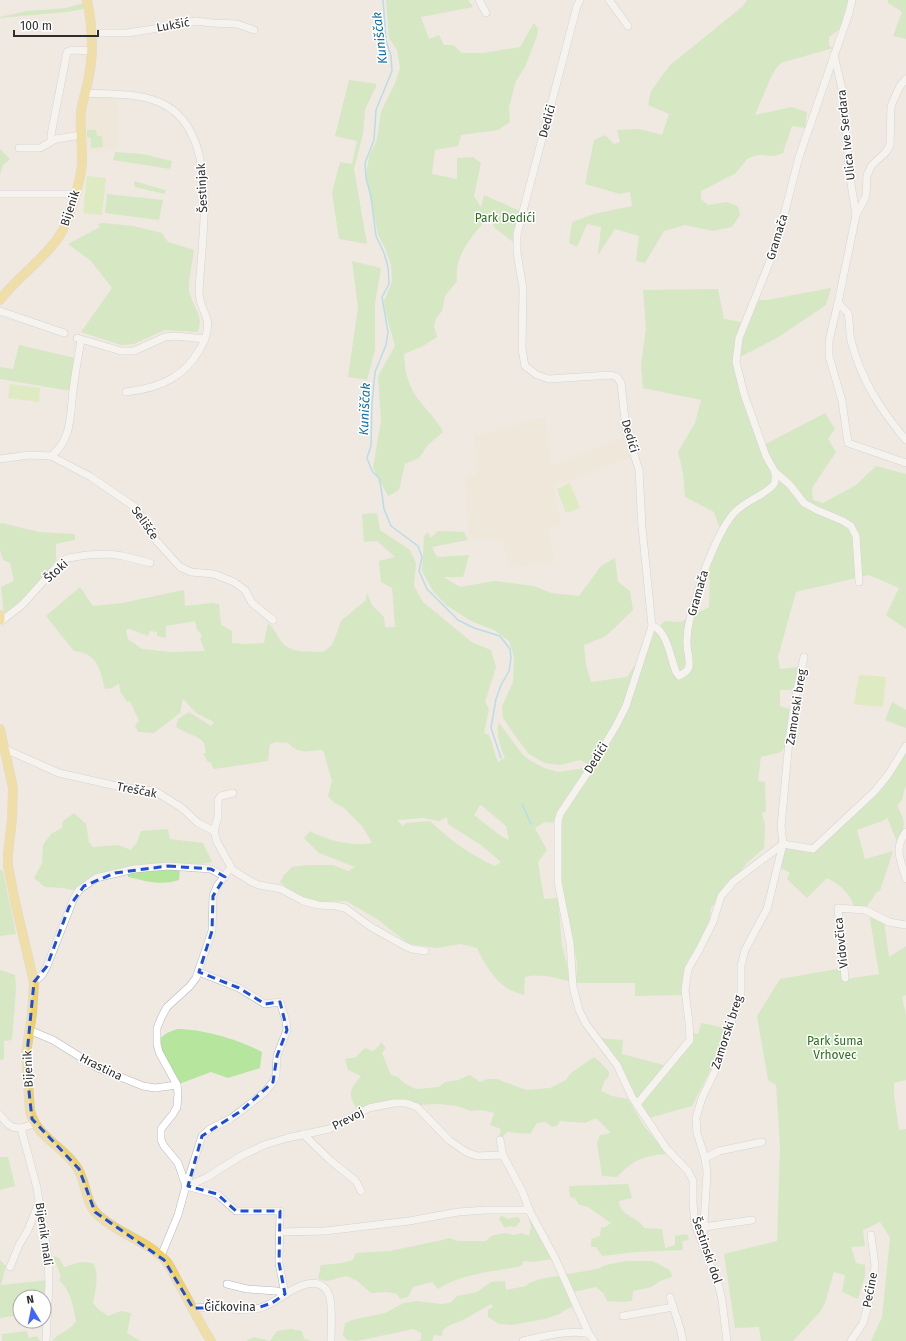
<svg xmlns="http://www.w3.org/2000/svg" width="906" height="1341" font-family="'Fira Sans',sans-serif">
<rect width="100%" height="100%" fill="#efe9e1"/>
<!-- education -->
<g fill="#f0e6d1">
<polygon points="88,97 118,97 119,136 117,148 113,148 113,151 87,152 85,128"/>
<polygon points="545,417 552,465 625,436 631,458 554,486 561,525 549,530 555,562 510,568 502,539 469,541 465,477 477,474 474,436"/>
</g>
<!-- green -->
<g fill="#b6e59e" fill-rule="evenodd">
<path d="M386,0H468L473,7L421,17L429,39L439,35L444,45H453L462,53H483L520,47L534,23L538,29L537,36L525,67L516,81L509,107L510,122L498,130L461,135L458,146L435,150L432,174L457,179V158L473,157L481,163L474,196L481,207L484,195L520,211L514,232L513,242L495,228L488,216C473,238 454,252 457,281L445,296L442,311L436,318L434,326L437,337L423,346L404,354C405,374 409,389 422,404C429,413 438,421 443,432L428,445L419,458L405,464L399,490L388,496L373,468L381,420L378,376L395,346L386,314L384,301L392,282L391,265L385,248L378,235L366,174L369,156L376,142L378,133L381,112L395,83L400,68L397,50L389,38Z"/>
<polygon points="747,0 848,0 840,29 829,37 829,46 833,48 781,63 775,70 771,77 755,115 792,107 807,112 805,128 792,126 783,153 774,156 759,155 748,158 736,173 701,191 701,199 708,205 727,202 738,206 740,215 732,227 712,231 685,225 664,231 645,263 636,261 639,236 615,229 598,255 601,227 587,224 577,247 569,243 572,222 594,214 632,206 630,192 620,194 585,184 594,140 605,135 614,144 620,142 617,130 639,129 662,135 669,114 648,105 651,91 670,65 679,58 743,6"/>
<polygon points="888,0 906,0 906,39 893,36 902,12 888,3"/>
<polygon points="83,3 83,9 67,12 0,18 0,17 27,11 66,8"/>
<polygon points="349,80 377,84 365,110 363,134 354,169 367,244 339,239 332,193 340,162 352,164 357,141 335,136"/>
<polygon points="87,130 96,130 97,136 102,136 103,147 91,148 91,138 87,137"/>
<polygon points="0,149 10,159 3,165 0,175"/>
<polygon points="115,152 142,154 172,161 170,169 113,160"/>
<polygon points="134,181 165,190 165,194 135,187"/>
<polygon points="107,194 163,200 159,220 105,213"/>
<path d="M103,223L133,226L162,233L168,242L194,250C193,259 188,282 189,290C191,305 206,317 197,332L165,330L134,344L121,345L81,332L112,288L91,261L68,244L100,227L98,224Z"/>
<polygon points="352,261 381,268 375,304 375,350 367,380 348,377 358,307"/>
<polygon points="831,288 826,305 777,338 740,357 742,342 758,300 767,300"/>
<polygon points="718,289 724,319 741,322 733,361 742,399 760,447 825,413 835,429 828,439 836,452 812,488 813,500 823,503 856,485 876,466 906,474 906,629 886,615 899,588 869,575 796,592 778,657 780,669 800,667 796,690 780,690 780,706 792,710 788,743 781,752 761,757 758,781 765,782 766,812 762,813 765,825 764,848 747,863 711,908 709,923 705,932 688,961 682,995 635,996 635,983 576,983 577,963 560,878 562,817 597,765 588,764 580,760 560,765 545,763 529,754 518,740 503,718 502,706 513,682 514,657 509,641 494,630 471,621 446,605 433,591 422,571 424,536 428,532 431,538 438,531 464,532 468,540 432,547 437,557 469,555 463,577 443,577 460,587 495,581 534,586 551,593 579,596 601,566 615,558 618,582 630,591 633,610 606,636 584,645 586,665 591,682 627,677 637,662 643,641 665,621 680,622 709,607 710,580 702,568 723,536 714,512 685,497 683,473 678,452 695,423 701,400 643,388 641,365 646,329 643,290"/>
<polygon points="19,345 75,358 71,391 0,379 0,367 13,369"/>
<path d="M377,513L380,530L410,550L416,563L414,586L423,602L473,643L491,650L496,667L485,702L489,709L484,733L489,735C493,744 494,753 498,762L505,758C501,749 495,732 499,723L523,755L531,761L544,768L558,772L585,768V772C576,784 555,809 555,823L545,822L535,828L547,850L538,862L544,899L558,898L562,945L571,982C556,978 541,973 525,977L524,995C519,993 514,992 510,990C494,981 484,963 477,948L461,944L437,948L409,944L377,919L346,901L320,902L298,897L280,882L284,875L292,867L307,865H333L348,871L355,867L319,853L304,838L310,831C325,840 355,847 372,843L362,826L343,807L334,803L328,796L332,781L323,750C307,750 301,756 288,743L276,742L270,744L268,761L214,769L211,763L207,761L203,753H206C205,750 205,745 204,743C198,734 183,734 176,726L178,719L189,712L211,726L214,722L196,713L183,699L180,713L154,733L138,732L135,726L139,721L130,701L127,702L120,691L119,683L112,688L105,689C100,669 98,653 74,651L46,616L80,587L93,606L122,603L184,590L185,606L211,603L219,604L221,625L232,631V643L244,644L264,643L268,623C274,628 276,634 281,641C289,654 309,651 323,652L331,646L335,638L341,621L366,600L367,593L372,605L384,617L385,627H395L392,588L381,582L379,561L395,557L377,541L364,542L362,514ZM195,621L197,630L202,635L200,639L205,651L171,652L142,649L128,639L126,630L129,629L148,636L150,631L157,632V636L166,638V626ZM480,805H481L506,826L509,840L501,836L474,815ZM447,817L448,824L481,845L501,862L495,866C470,855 449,839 430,821L406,823L403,826L397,820L423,818L439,821Z"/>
<polygon points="2,523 39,532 75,534 75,540 56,544 56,560 31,591 4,615 1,587 14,581 10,563 3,560 0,550 0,524"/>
<polygon points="892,702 906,710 906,728 885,720"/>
<path d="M906,748V788L905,787L902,800L897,805C906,823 906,824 897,842L887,817L885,820L857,830L865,859L893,851L880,891L877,892L865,909L854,907C849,891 841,886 827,878L807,898L787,879L790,873L779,867L784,846L813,851L877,791Z"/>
<path d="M74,813L86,824L89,842L93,847L118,845L131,850L137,842L141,831L168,829L170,839L203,843L212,862L180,868L179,880C161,886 146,881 128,877V868L102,873L76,891L63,888L45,887L34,878L42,863L43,845L51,834L62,828L63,821Z"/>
<polygon points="0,869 3,871 16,934 0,936"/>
<polygon points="869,913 884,921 889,957 906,946 906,995 902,997 906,1015 906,1080 894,1083 894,1095 899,1130 906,1129 906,1341 871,1341 882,1317 890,1238 880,1222 863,1230 865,1246 851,1247 856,1263 865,1265 865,1276 858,1299 842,1292 845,1275 834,1272 825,1303 820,1312 793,1341 761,1341 759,1327 735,1328 724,1254 777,1241 780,1147 776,1085 768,1080 757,1016 780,979 842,968 846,979 879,974"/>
<polygon points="0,970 15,975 16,990 12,1040 4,1041 4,1059 0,1060"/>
<polygon points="701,1023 726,1028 712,1067 692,1106 649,1118 599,1038 623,1040 622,1054 664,1065 684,1043 688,1033 698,1034"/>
<path d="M177,1029C203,1029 240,1040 262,1052L260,1068L228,1078L211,1072L179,1084L163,1056L159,1039L167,1033Z"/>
<path d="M381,1042L386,1048L382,1053L391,1075L398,1077L405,1084L416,1089L439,1087L445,1082L458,1080L470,1075L480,1082L488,1079H497L526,1090L550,1088L566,1080L571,1073L594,1057L600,1062L609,1072V1076L604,1082L601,1091L612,1096L628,1099L644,1126L667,1154C642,1156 635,1159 617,1177L602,1176L597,1143L600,1135L611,1133L596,1118L585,1123L560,1121L557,1126L552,1127L546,1122L537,1123L530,1134L507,1132L502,1138L499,1137L501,1129L490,1125L494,1113L482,1110L471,1111L457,1106L439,1104L418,1105L403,1100L358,1111C348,1094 348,1092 361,1076L348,1070L345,1059L356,1057L365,1048L373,1051L379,1046Z"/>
<polygon points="0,1157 8,1157 15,1186 0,1190"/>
<path d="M628,1184L632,1198L619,1201C620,1217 639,1217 644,1228L662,1229L665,1248L675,1245V1236L687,1234L689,1240L682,1241L683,1250L636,1252L602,1256L596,1247H591V1239L600,1236L601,1227H605L611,1223L588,1207L579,1205L575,1198L570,1197L569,1187L570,1186Z"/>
<polygon points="502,1216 508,1219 517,1217 520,1219 520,1222 515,1227 509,1226 505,1228 499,1219 500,1217"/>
<path d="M529,1218L552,1259L534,1262L524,1261L521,1266C494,1272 462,1273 438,1289L432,1282L413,1287L408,1297L400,1299L397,1294L387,1292L371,1293L356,1280L346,1276L327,1281L318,1279L321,1265L342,1263L353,1260L356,1253L390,1251L442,1240L449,1238L458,1241H486L491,1236L504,1233L514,1235L522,1233L529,1236L531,1228Z"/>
<path d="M53,1256L59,1258L64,1267L81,1262L93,1263C100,1275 95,1290 93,1303L98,1309L108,1316L121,1311L131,1313L127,1333L140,1341H53V1339L71,1327L76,1321C73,1307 71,1290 59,1280L61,1276Z"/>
<polygon points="0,1260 6,1266 1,1285 49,1280 44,1312 44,1297 20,1297 20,1315 1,1318 0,1320"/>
<path d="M626,1261H653L670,1270L672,1277L660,1281L652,1287L633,1291L632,1301L623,1302L607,1301L604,1294L596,1287L573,1292L578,1304L565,1310L560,1314L545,1319L512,1325L499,1324L488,1317V1310L493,1307L491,1304C482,1309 474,1314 465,1319C457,1323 449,1324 443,1330L442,1336L434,1335L432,1341H416L421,1340V1333L413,1329L357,1341L347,1340L343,1335L345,1323L352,1320L385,1313L404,1303L417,1301L441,1304L450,1303L457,1296L477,1292L491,1282L505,1281L506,1290L526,1286L529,1283L540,1279L597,1269L606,1265Z"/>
<polygon points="291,1329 302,1331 304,1339 311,1341 246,1341 254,1337 270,1341 277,1331"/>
<polygon points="27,1331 29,1338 37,1336 40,1341 2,1341 2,1334"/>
</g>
<!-- pitch -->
<g fill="#c9ec9a">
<polygon points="87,176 106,178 102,215 83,213"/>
<polygon points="10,384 40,388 39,402 8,398"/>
<polygon points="570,483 580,508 566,513 557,489"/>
<polygon points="859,675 886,677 883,707 854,704"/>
</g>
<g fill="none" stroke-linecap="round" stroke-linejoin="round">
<!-- stream -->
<g stroke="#75cff0" stroke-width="1.5">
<polyline points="383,0 386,40 391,56 392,71 376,110 374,140 365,163 366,178 371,197 376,236 384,253 388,267 389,284 382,297 388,332 386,345 375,372 372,403 371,446 367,458 372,471 379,478 381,487 384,509 391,526 418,546 422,557 419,571 427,589 458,620 474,628 500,636 510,649 511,658 509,671 501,685 496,699 491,728 501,758"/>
<polyline points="522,804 531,824"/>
</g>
<!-- minor casing -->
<g stroke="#b4b7c1" stroke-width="8">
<g id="minor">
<polyline points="479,0 486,13"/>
<polyline points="580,0 577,6 517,234 517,253 523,288 522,349 525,366 537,375 549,379 611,375 617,377 621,383 626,429 639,470 642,527 652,626 626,706 616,726 590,769 560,814 558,821 558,882 570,943 573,987 579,1010 586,1024 617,1065 632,1097 666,1148 688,1171 693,1181 693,1203 695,1224 719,1287 722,1300 727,1341"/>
<polyline points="609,0 628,26"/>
<polyline points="852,0 849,13 799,157 776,246 739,338 736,362 744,394 766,456 775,472 790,485 804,503 817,510 843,521 851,526 856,536 859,582"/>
<polyline points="91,33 127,33 179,25 195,21 212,23 237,24 254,30"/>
<polyline points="834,55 842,89 850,177 856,215"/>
<path d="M906,79L900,86L891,106L890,145L886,152L872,165L867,175L866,196L856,215L838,303L848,313C850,322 849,332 851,341C862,381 880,409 906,440"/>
<path d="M84,93C109,94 136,93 159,102C223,129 201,238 199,292C200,314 213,314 205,339"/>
<polyline points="51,141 51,135 67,52 72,50 92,51"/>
<polyline points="19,148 40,148 56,139 81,135"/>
<polyline points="0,194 75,194"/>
<polyline points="838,303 829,341 829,356 842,401 848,443 906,463"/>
<polyline points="0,311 64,333"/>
<path d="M77,338L121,351H134L165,337L176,336L205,339C189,375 163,388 126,392"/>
<path d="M51,456C72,440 70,415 73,391C75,374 78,357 81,340"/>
<polyline points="0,459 29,455 51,456 91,477 136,508 153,537 180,567 191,572 214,574 234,582 245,590 252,603 273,620"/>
<polyline points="0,622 22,605 59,564 68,558 87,555 109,554 123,556 150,563"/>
<path d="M652,626C667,629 671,660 676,672L679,676C684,673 689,671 689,665C690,658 687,652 687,644C686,624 695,603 700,585C703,578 704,571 707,564C714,547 722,527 734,513C744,501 766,495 774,484C776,481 775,476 775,472"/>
<polyline points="5,749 59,773 121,787 155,791 182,808 198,823 214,831 218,817 218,800 221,796 233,793"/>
<path d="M906,832C893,849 901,860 906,879"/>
<polyline points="231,869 252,882 259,885 281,889 303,901 318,905 336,906 345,908 371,927 405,946 412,949 425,951"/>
<polyline points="845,978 838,908 865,910 889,922 906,925"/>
<polyline points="34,982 42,975 47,966 73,900 79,890 96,878 134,869 168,866 211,869 225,877"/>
<polyline points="29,1030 53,1040 98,1068 143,1086 155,1088 177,1085"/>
<polyline points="637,1104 690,1040 689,1023 685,990 688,969 699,950 713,922 721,896 734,881 783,844 813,849 874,792 888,775 906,746"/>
<path d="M0,1115C6,1122 10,1129 21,1128"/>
<polyline points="34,1124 21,1128 37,1188 48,1258 49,1283 46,1341"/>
<polyline points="303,1134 331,1161 356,1181 361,1191"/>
<polyline points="500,1140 503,1155"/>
<polyline points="705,1158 719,1151 762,1142"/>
<polyline points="186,1186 178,1163 164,1146 161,1140 161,1129 173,1114 177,1107 178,1093 177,1085 159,1052 157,1044 157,1028 162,1016 167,1007 190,986 196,978 212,931 213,896 217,886 231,867 217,842 214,831"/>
<polyline points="186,1186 202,1136 210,1129 230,1119 241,1111 264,1093 273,1082 276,1075 277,1056 287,1030 286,1021 280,1002 265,1004 239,988 199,972"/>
<polyline points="186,1186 217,1194 236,1211 280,1211 279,1263 285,1294"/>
<polyline points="704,1227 752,1220"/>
<polyline points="280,1232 325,1231 409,1221 458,1212 487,1210 529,1210"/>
<polyline points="703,1241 707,1172 705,1158 697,1133 696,1118 702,1098 715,1071 741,993 741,966 745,950 767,909 783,844 781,826 789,741 794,704 804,657"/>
<polyline points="161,1256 178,1215 186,1186 206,1178 239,1157 264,1145 287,1138 329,1129 369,1108 394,1103 406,1103 417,1107 449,1140 466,1152 477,1156 503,1155 523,1193 529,1210 555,1258 589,1334 594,1341"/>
<polyline points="10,1267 19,1245 28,1230 39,1202"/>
<polyline points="227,1284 247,1289 277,1291 285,1294"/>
<polyline points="670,1297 680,1328 683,1341"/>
<path d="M193,1308C215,1305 238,1313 260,1308C271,1305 278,1299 287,1293C300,1285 321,1275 329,1295C333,1305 331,1329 331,1341"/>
<polyline points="623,1316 673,1307"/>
<path d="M523,1341C539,1337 575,1329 589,1334"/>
<polyline points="851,1341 863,1323 870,1298 875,1266 871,1235"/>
</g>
</g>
<!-- major casing -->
<g stroke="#c9c9c9" stroke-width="10">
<g id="major">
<path d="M0,300C18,276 44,260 60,235C69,220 82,178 82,160C82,144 80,127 81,111C83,99 87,88 89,76C94,51 92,24 87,0"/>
<polyline points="0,615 0,620"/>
<path d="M0,729L13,788L12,819L8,854V866L16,906L34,982L32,1014L26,1053L30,1111C36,1136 62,1146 76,1166C87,1181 84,1202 98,1215C118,1234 148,1241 166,1261C171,1267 174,1275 178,1282C188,1299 196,1316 206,1333L211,1341"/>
</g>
</g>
<!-- minor -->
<use href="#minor" stroke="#fff" stroke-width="7"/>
<!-- major -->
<use href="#major" stroke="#f2d163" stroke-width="9"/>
</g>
<!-- marked area -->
<path d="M0 0H906V1341H0ZM168,866L211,869L225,877L213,896L212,931L199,972L239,988L265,1004L280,1002L287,1030L277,1056L273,1082L241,1111L202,1136L188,1186L217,1194L236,1211H280L279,1263L285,1294L272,1303L257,1308H193L164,1260L95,1212L79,1169L32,1119L26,1064L34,982L47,966L69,907L84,886L115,873Z" fill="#efe9e1" fill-opacity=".55" fill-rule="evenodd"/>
<path fill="none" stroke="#1d4ed8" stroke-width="3" stroke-dasharray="8 5" stroke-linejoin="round" d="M168,866L211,869L225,877L213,896L212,931L199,972L239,988L265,1004L280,1002L287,1030L277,1056L273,1082L241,1111L202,1136L188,1186L217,1194L236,1211H280L279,1263L285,1294L272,1303L257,1308H193L164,1260L95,1212L79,1169L32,1119L26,1064L34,982L47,966L69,907L84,886L115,873Z"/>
<g text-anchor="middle" stroke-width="3" stroke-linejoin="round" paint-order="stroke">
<!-- street labels -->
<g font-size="12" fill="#2e2e2e" stroke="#fff">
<text transform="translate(173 25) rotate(-10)" y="4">Lukšić</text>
<text transform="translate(547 121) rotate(-75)" y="4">Dedići</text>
<text transform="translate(846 135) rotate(-96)" y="4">Ulica Ive Serdara</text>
<text transform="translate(202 188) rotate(-93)" y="4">Šestinjak</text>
<text transform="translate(70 208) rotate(-72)" y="4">Bijenik</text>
<text transform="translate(777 237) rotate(-73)" y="4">Gramača</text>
<text transform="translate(630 436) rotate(74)" y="4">Dedići</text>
<text transform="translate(145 523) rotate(55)" y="4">Selišće</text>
<text transform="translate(56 571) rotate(-42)" y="4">Štoki</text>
<text transform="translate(698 593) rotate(-74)" y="4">Gramača</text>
<text transform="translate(796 707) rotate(-81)" y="4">Zamorski breg</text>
<text transform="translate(596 758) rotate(-58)" y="4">Dedići</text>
<text transform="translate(137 790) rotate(11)" y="4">Treščak</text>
<text transform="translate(841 943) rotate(-96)" y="4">Vidovčica</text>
<text transform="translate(727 1032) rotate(-72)" y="4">Zamorski breg</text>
<text transform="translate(101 1067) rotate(26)" y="4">Hrastina</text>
<text transform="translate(28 1069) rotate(-92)" y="4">Bijenik</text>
<text transform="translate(348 1119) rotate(-27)" y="4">Prevoj</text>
<text transform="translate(44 1234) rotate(82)" y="4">Bijenik mali</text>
<text transform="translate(707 1250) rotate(71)" y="4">Šestinski dol</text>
<text transform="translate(870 1290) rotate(-79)" y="4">Pećine</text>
<text x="230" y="1311">Čičkovina</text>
</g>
<!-- park labels -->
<g font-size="12" fill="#2c6e1b" stroke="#fff">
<text x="505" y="222">Park Dedići</text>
<text x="835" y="1045">Park šuma<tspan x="835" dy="14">Vrhovec</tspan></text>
</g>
<!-- water labels -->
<g font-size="13" font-style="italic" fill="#0d6fa3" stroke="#fff">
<text transform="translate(379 38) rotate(-97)" y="5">Kuniščak</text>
<text transform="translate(364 409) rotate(-88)" y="5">Kuniščak</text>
</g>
</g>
<!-- north arrow -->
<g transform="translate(32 1309) rotate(350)"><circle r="19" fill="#ffffff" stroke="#ababab"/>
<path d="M0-3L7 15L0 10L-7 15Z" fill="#4264fb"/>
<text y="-6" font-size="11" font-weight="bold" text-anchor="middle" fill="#2e2e2e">N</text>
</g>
<!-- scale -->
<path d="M14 30v6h84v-6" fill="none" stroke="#2e2e2e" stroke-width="2"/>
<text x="20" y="30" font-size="12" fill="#2e2e2e" stroke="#ffffff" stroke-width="3" paint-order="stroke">100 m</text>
</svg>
